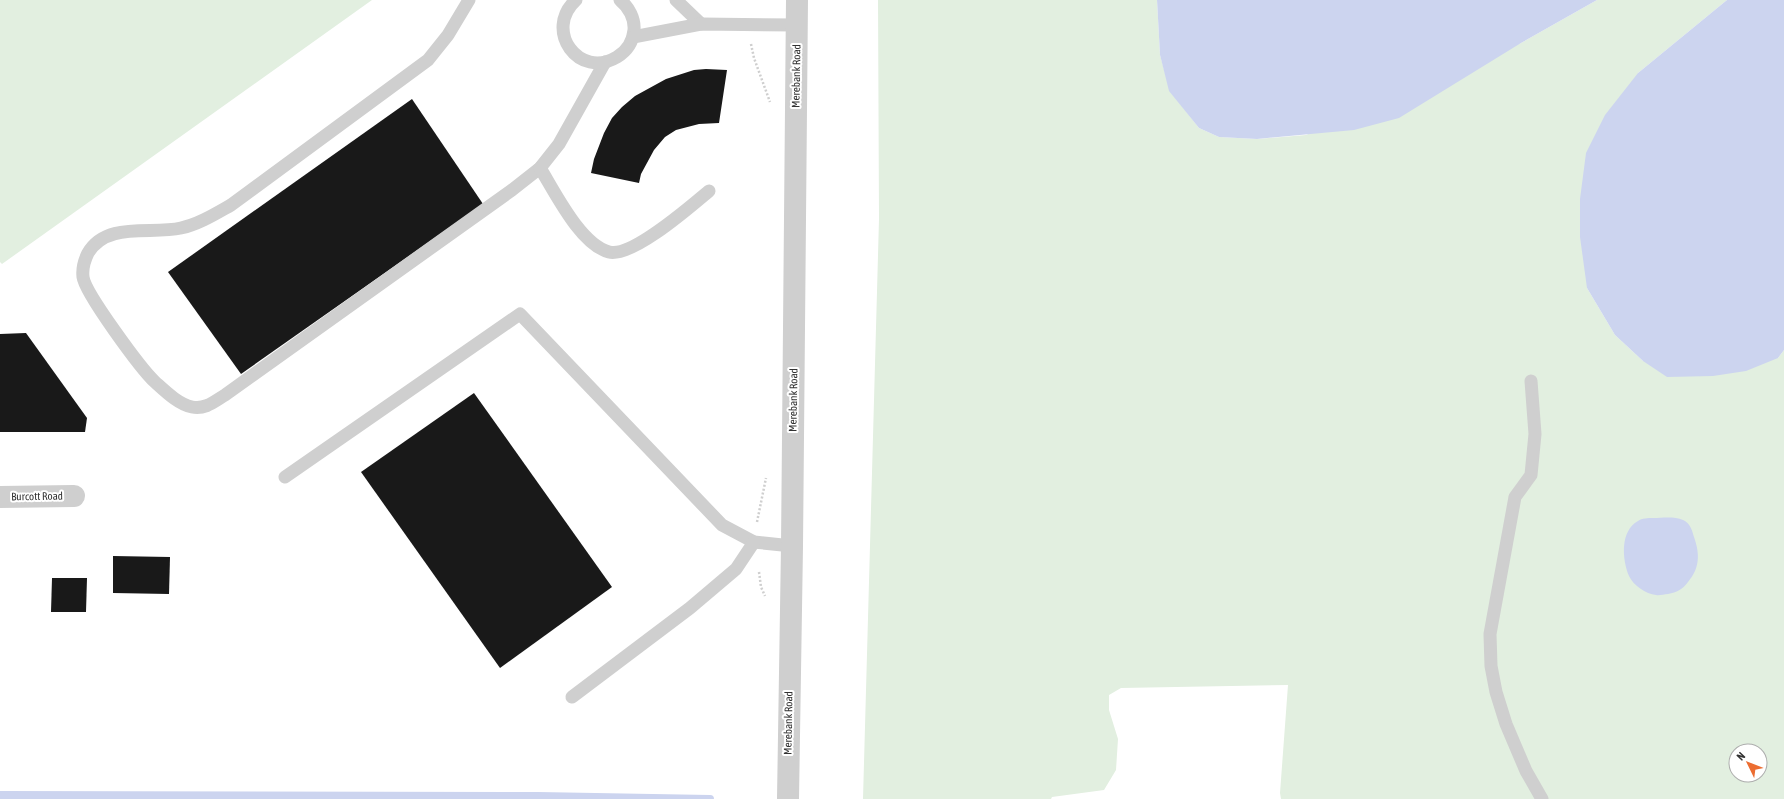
<svg xmlns="http://www.w3.org/2000/svg" width="1784" height="799" font-family="'Asap Condensed',sans-serif">
<rect width="100%" height="100%" fill="#fff"/>
<!-- green -->
<g fill="#e2efe0" fill-rule="evenodd">
<polygon points="0,0 372,0 2,264 0,262"/>
<path d="M878,0H1157L1160,55L1170,91L1199,128L1219,137L1257,139L1306,135L1521,43L1597,0H1727L1638,73L1587,288L1615,335L1643,361L1778,358L1784,350V799H1281L1280,793L1288,685L1121,688L1109,695V710L1118,739L1116,770L1104,790L1052,797L1051,799H863L879,219ZM1736,751H1760V775H1736Z"/>
</g>
<!-- water -->
<g fill="#ccd4ef">
<polygon points="1157,0 1597,0 1521,43 1399,118 1354,130 1257,139 1219,137 1199,128 1169,91 1160,55"/>
<polygon points="1727,0 1784,0 1784,350 1778,358 1746,371 1713,376 1667,377 1643,361 1615,335 1587,288 1580,237 1580,199 1586,153 1605,115 1638,73"/>
<path d="M1653,518C1662,518 1674,516 1683,520C1690,523 1692,530 1694,537C1700,554 1700,568 1688,582C1682,590 1677,592 1668,594C1664,594 1659,596 1656,595C1646,594 1633,585 1629,576C1622,559 1620,531 1638,521C1642,518 1648,518 1653,518Z"/>
</g>
<g fill="none" stroke-linecap="round" stroke-linejoin="round">
<!-- stream -->
<polyline stroke="#ccd4ef" stroke-width="8" points="0,795 538,796 710,799"/>
</g>
<!-- building -->
<g fill="#191919">
<polygon points="706,69 727,70 719,123 699,124 676,130 665,137 654,150 641,174 639,183 591,173 594,159 604,133 612,118 622,107 635,96 666,79 694,70"/>
<polygon points="412,99 483,204 241,374 168,272"/>
<polygon points="26,333 87,418 85,432 0,432 0,334"/>
<polygon points="474,393 612,587 500,668 361,472"/>
<polygon points="113,556 170,557 169,594 113,593"/>
<polygon points="52,578 87,578 86,612 51,612"/>
</g>
<g fill="none" stroke-linecap="round" stroke-linejoin="round">
<!-- path -->
<g stroke="#cfcfcf" stroke-width="2.5" stroke-dasharray="2 2" stroke-linecap="butt">
<polyline points="751,44 754,58 770,102"/>
<polyline points="757,522 766,478"/>
<polyline points="759,572 761,587 765,596"/>
</g>
<!-- service -->
<g stroke="#cfcfcf" stroke-width="13">
<path d="M469,0L448,35L428,60L231,205C215,214 199,224 181,228C151,235 107,221 88,253C84,261 82,268 83,277C85,293 141,369 155,382C165,391 178,404 192,407C205,410 215,401 225,395L512,190L540,168L559,144L605,62"/>
<path d="M576,0C543,30 579,80 617,57C627,51 633,41 634,30C635,19 629,7 620,0"/>
<polyline points="676,0 701,24"/>
<polyline points="633,37 701,24 797,25"/>
<path d="M540,168C555,192 580,244 609,252C632,258 691,206 709,191"/>
<polyline points="1531,381 1535,434 1531,475 1515,497 1490,634 1491,666 1496,692 1506,724 1526,771 1542,799"/>
<polyline points="285,477 520,314 722,525 754,542 792,546"/>
<polyline points="572,697 690,608 736,569 754,542"/>
</g>
<!-- minor -->
<g stroke="#cfcfcf" stroke-width="22">
<polyline points="0,497 74,496"/>
<polyline points="788,799 792,546 797,0"/>
</g>
</g>
<g text-anchor="middle" stroke-width="4" stroke-linejoin="round" paint-order="stroke">
<!-- street labels -->
<g font-size="11" fill="#323232" stroke="#fff">
<text transform="translate(796 76) rotate(-89)" y="4">Merebank Road</text>
<text transform="translate(793 400) rotate(-89)" y="4">Merebank Road</text>
<text transform="translate(37 496) rotate(-1)" y="4">Burcott Road</text>
<text transform="translate(788 723) rotate(-89)" y="4">Merebank Road</text>
</g>
</g>
<!-- north arrow -->
<g transform="translate(1748 763) rotate(313)"><circle r="19" fill="#ffffff" stroke="#adadad"/>
<path d="M0-3L7 15L0 10L-7 15Z" fill="#ec6d31"/>
<text y="-6" font-size="11" font-weight="bold" text-anchor="middle" fill="#323232">N</text>
</g>
</svg>
